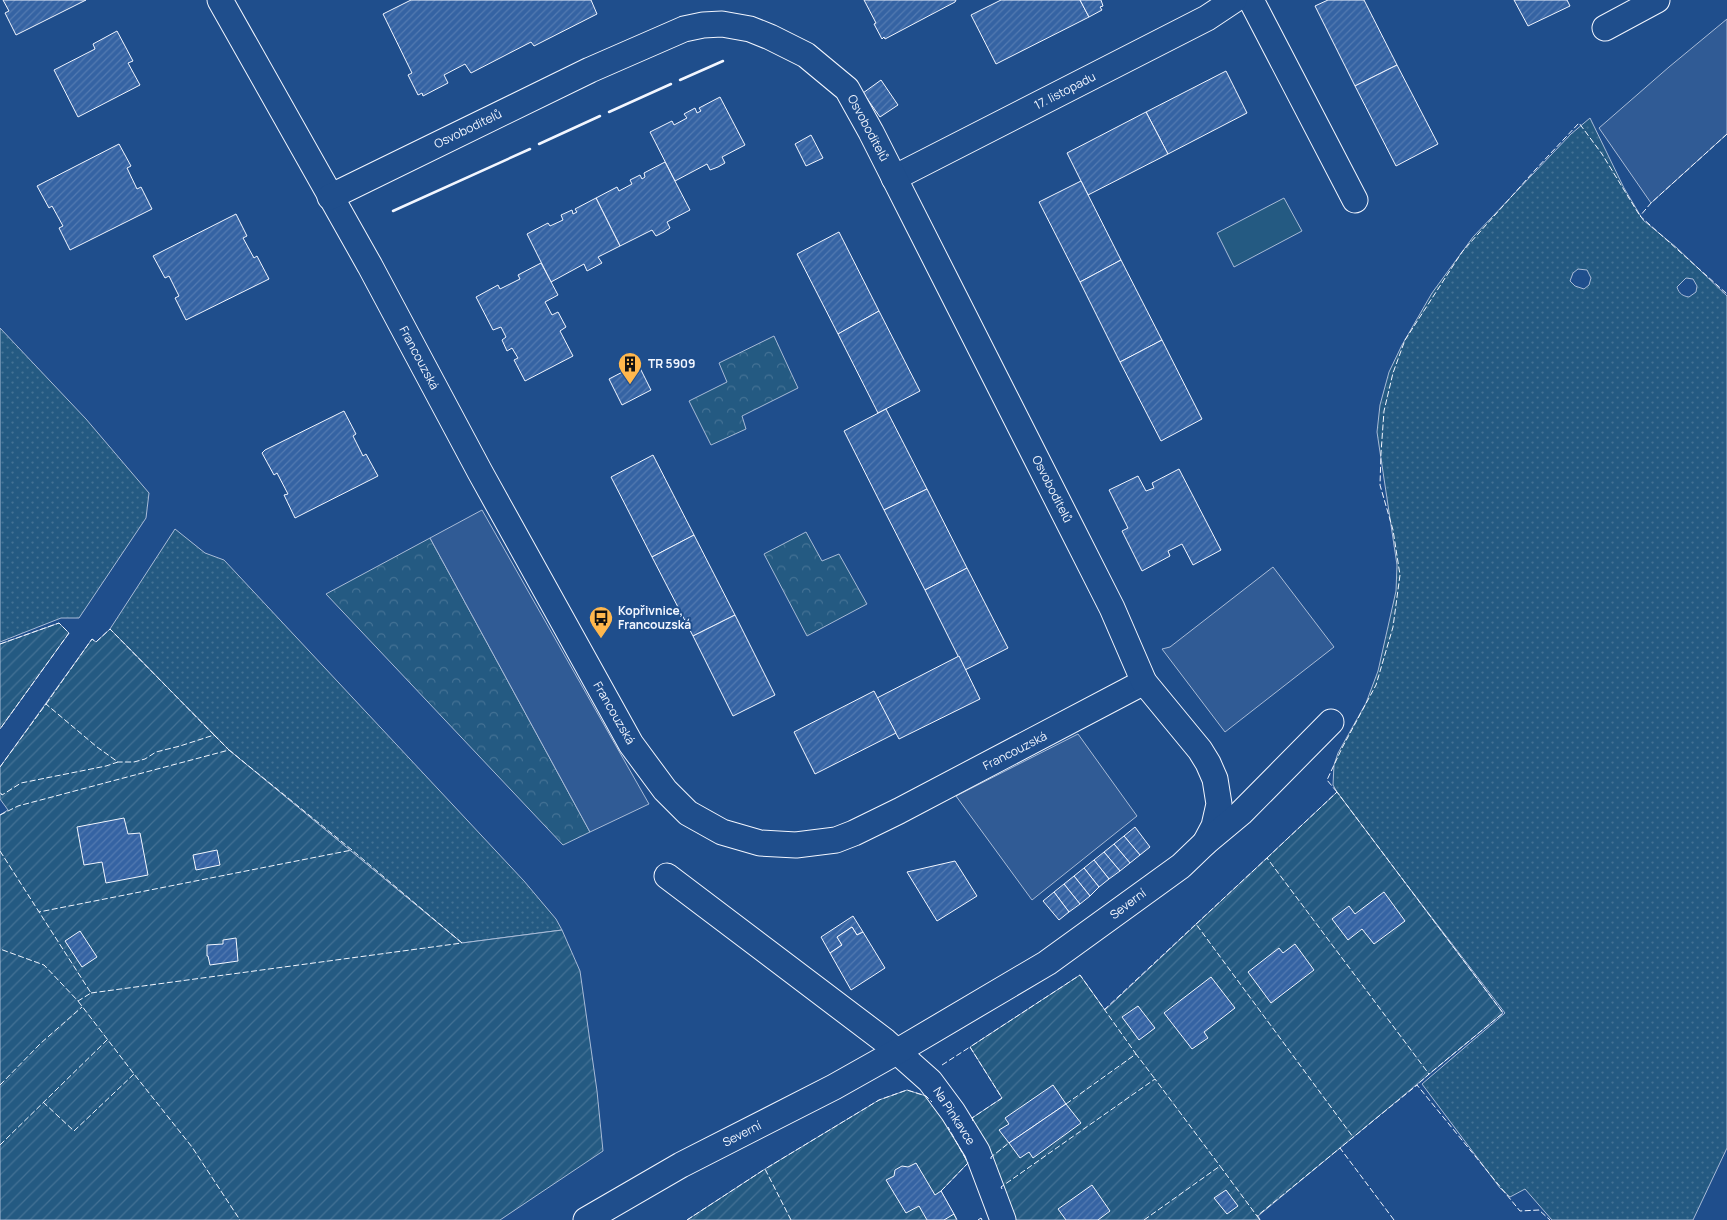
<svg xmlns="http://www.w3.org/2000/svg" width="1727" height="1220" font-family="Manrope,sans-serif">
<defs>
<pattern id="grass-dots" width="8" height="8" patternUnits="userSpaceOnUse" patternTransform="scale(1.25)"><rect width="8" height="8" fill="#245a82"/><path d="M2 2h.1M6 6h.1" fill="none" stroke="#447295" stroke-width="1.8" stroke-linecap="round"/></pattern>
<pattern id="forest-crowns" width="20" height="18" patternUnits="userSpaceOnUse" patternTransform="scale(1.25)"><rect width="20" height="18" fill="#245a82"/><path d="M2 6a3 3 0 1 1 6 0M12 15a3 3 0 1 1 6 0" fill="none" stroke="#447295"/></pattern>
<pattern id="garden-furrows" width="10" height="10" patternUnits="userSpaceOnUse" patternTransform="scale(1.25)"><rect width="10" height="10" fill="#245a82"/><path d="M-1 1l2-2M0 10L10 0M9 11l2-2" fill="none" stroke="#447295"/></pattern>
<pattern id="building-hatch" width="6" height="6" patternUnits="userSpaceOnUse" patternTransform="scale(1.25)"><rect width="6" height="6" fill="#3563a3"/><path d="M-1 1l2-2M0 6l6-6M5 7l2-2" fill="none" stroke="#537ab1"/></pattern>
</defs>
<rect width="100%" height="100%" fill="#1f4e8c"/>
<!-- grass -->
<g fill="url(#grass-dots)" stroke="#a8bbd7" fill-rule="evenodd">
<path d="M1590,118L1624,188L1643,220L1677,248L1727,296V1148L1693,1220H1552L1525,1189L1510,1197L1500,1188L1422,1084L1505,1013L1364,829L1337,792L1333,785L1334,765L1338,753L1366,703L1378,671L1396,591L1397,565L1377,432L1380,405L1389,372L1402,345L1432,293L1473,237L1571,134ZM1578,269L1587,270L1591,278L1589,285L1584,289L1575,286L1570,281L1573,273ZM1686,278L1693,279L1697,286L1696,292L1689,297C1683,296 1679,294 1677,287Z"/>
<polygon points="0,328 86,419 149,493 146,518 79,618 61,618 0,642"/>
<polygon points="175,529 205,553 224,560 524,881 556,919 562,930 462,943 229,750 110,629"/>
</g>
<!-- forest -->
<g fill="url(#forest-crowns)" stroke="#a8bbd7">
<polygon points="774,336 798,388 742,416 746,429 711,445 689,401 727,382 719,363"/>
<polygon points="806,532 822,561 839,554 867,604 807,636 764,554"/>
<polygon points="430,538 590,832 563,845 326,594"/>
</g>
<!-- garden -->
<g fill="url(#garden-furrows)" stroke="#a8bbd7">
<polygon points="59,623 69,633 0,729 0,644"/>
<polygon points="110,629 229,750 462,943 562,930 580,971 597,1091 603,1151 500,1220 0,1220 0,815 8,810 0,799 0,767 92,639 96,642"/>
<polygon points="1337,792 1503,1013 1258,1216 1260,1220 1012,1220 980,1134 972,1118 1002,1098 970,1047 1080,975 1105,1010"/>
<polygon points="907,1090 926,1096 939,1109 968,1163 941,1191 957,1220 687,1220 765,1169 879,1100"/>
</g>
<!-- pitch -->
<polygon fill="#245a82" stroke="#a8bbd7" points="1284,198 1302,231 1234,267 1217,233"/>
<!-- parking -->
<g fill="#305b95" stroke="#a8bbd7">
<polygon points="1727,19 1727,134 1651,203 1599,128 1669,67"/>
<polygon points="482,510 649,804 590,832 430,538"/>
<polygon points="1273,567 1334,647 1225,732 1162,649 1170,647"/>
<polygon points="1078,734 1137,816 1032,900 956,796"/>
</g>
<!-- building -->
<g fill="url(#building-hatch)" stroke="#f2f6ff">
<polygon points="3,0 86,0 16,35 5,13 9,11"/>
<polygon points="411,0 591,0 597,14 534,46 531,42 471,73 465,64 444,75 448,83 423,96 422,93 418,95 408,75 412,73 383,14"/>
<polygon points="864,0 956,0 955,2 885,39 884,37 882,39 874,24 876,23"/>
<polygon points="1001,0 1080,0 1089,17 996,64 971,15"/>
<polygon points="1080,0 1101,0 1103,6 1100,7 1102,10 1089,17"/>
<polygon points="1328,0 1364,0 1397,65 1355,86 1315,6"/>
<polygon points="1514,0 1567,0 1570,6 1528,26"/>
<polygon points="117,31 133,61 128,63 140,85 78,117 54,70 95,49 93,44"/>
<polygon points="1397,65 1438,144 1396,166 1355,86"/>
<polygon points="1226,71 1247,113 1168,154 1146,112"/>
<polygon points="881,80 898,105 880,117 863,93"/>
<polygon points="720,97 745,145 722,157 725,163 718,167 710,170 707,164 675,181 650,132 672,121 674,125 687,118 684,114 695,108 697,113 701,111 699,108"/>
<polygon points="1146,112 1168,154 1088,195 1067,153"/>
<polygon points="811,135 823,158 806,166 795,144"/>
<polygon points="119,144 131,166 127,168 137,189 141,187 152,209 70,250 59,228 63,226 52,206 49,208 37,186"/>
<polygon points="665,162 690,210 667,222 670,228 664,232 656,236 652,230 620,246 596,198 617,187 619,191 632,184 630,180 640,175 642,179 645,177 644,173"/>
<polygon points="1081,181 1121,260 1080,282 1039,202"/>
<polygon points="596,198 620,246 598,257 602,263 587,271 584,264 551,282 527,234 548,223 550,226 563,220 561,215 572,210 573,214 577,212 575,209"/>
<polygon points="236,214 247,236 243,238 254,258 257,256 269,279 186,320 175,298 179,296 169,276 165,278 153,256"/>
<polygon points="839,232 879,311 838,334 797,254"/>
<polygon points="1121,260 1162,340 1120,362 1080,282"/>
<polygon points="541,263 558,295 545,302 552,315 558,312 566,327 560,331 573,356 525,381 514,360 518,358 512,348 507,351 502,340 506,337 501,327 493,330 476,297 498,285 500,289 520,279 518,275"/>
<polygon points="879,311 920,391 878,413 838,334"/>
<polygon points="1162,340 1202,419 1161,441 1120,362"/>
<polygon points="638,364 651,390 622,405 609,379"/>
<polygon points="886,409 927,489 884,510 844,431"/>
<polygon points="344,411 356,434 353,436 363,456 366,454 378,476 295,518 284,495 288,494 277,473 274,475 262,453 265,450"/>
<polygon points="653,455 694,535 652,557 611,477"/>
<polygon points="1179,469 1221,550 1193,565 1182,544 1168,551 1170,556 1142,571 1122,531 1128,528 1109,490 1138,476 1146,491 1154,488 1152,483"/>
<polygon points="927,489 967,568 925,590 884,510"/>
<polygon points="694,535 735,615 693,636 652,557"/>
<polygon points="967,568 1008,648 965,670 925,590"/>
<polygon points="735,615 775,695 733,716 693,636"/>
<polygon points="959,656 980,699 899,739 877,698"/>
<polygon points="874,691 896,733 815,774 794,732"/>
<polygon points="124,818 128,834 140,833 148,875 106,883 102,862 84,865 77,827"/>
<polygon points="1135,827 1150,847 1140,855 1124,836"/>
<polygon points="1124,836 1140,855 1130,863 1114,844"/>
<polygon points="1114,844 1130,863 1120,871 1104,852"/>
<polygon points="217,850 220,865 196,870 193,855"/>
<polygon points="1104,852 1120,871 1109,879 1094,860"/>
<polygon points="1094,860 1109,879 1099,887 1084,868"/>
<polygon points="955,861 977,896 937,921 907,872"/>
<polygon points="1084,868 1099,887 1090,896 1074,876"/>
<polygon points="1074,876 1090,896 1080,904 1064,884"/>
<polygon points="1064,884 1080,904 1069,912 1054,892"/>
<polygon points="1054,892 1069,912 1059,920 1043,901"/>
<polygon points="1384,892 1405,921 1374,944 1362,929 1348,940 1332,919 1349,906 1355,914"/>
<polygon points="853,916 863,932 857,935 852,927 837,937 842,945 830,953 821,937"/>
<polygon points="852,927 857,935 863,932 885,968 851,990 830,953 842,945 837,937"/>
<polygon points="80,931 97,957 82,967 65,941"/>
<polygon points="236,938 238,961 210,965 208,956 207,956 207,945 223,944 223,940"/>
<polygon points="1295,944 1314,970 1271,1003 1248,972 1279,948 1283,953"/>
<polygon points="1211,977 1235,1008 1204,1032 1208,1038 1192,1049 1164,1013"/>
<polygon points="1138,1006 1155,1028 1139,1040 1122,1017"/>
<polygon points="1053,1085 1066,1104 1009,1143 999,1130 1009,1124 1005,1118"/>
<polygon points="1066,1104 1081,1123 1033,1158 1029,1152 1020,1158 1009,1143"/>
<polygon points="916,1163 935,1195 941,1191 954,1214 944,1220 927,1220 919,1206 906,1213 886,1180 894,1176 895,1170 902,1166 908,1167"/>
<polygon points="1092,1185 1110,1211 1098,1220 1066,1220 1058,1209"/>
<polygon points="1226,1190 1238,1206 1227,1214 1214,1198"/>
</g>
<g fill="none" stroke-linecap="round" stroke-linejoin="round">
<!-- minor casing -->
<g stroke="#f2f6ff" stroke-width="27">
<g id="minor">
<polyline points="220,0 370,266 480,472 631,744 665,790 688,813 722,832 760,843 796,845 836,840 854,833 899,811 1144,682"/>
<polyline points="1251,0 1355,200"/>
<polyline points="1605,28 1657,0"/>
<polyline points="894,178 1207,18 1234,0"/>
<polyline points="330,197 590,70 684,29 703,25 722,24 750,29 770,37 806,55 847,89 871,132 1112,608 1144,682 1200,750 1208,763 1215,779 1219,804 1214,826 1205,843"/>
<polyline points="667,876 885,1041 930,1081 953,1112 977,1151 1003,1220"/>
<polyline points="586,1220 681,1165 834,1087 898,1051 1047,963 1181,866 1205,843 1241,813 1331,722"/>
</g>
</g>
<!-- minor -->
<use href="#minor" stroke="#1f4e8c" stroke-width="25"/>
<!-- fence -->
<g stroke="#f2f6ff" stroke-width="1" stroke-dasharray="6 2.5" stroke-linecap="butt">
<polyline points="1727,134 1651,203 1640,216 1727,294"/>
<polyline points="0,644 59,623 69,633 0,729"/>
<polyline points="46,704 92,639 96,642 110,629 214,735 180,746 156,752 145,759 134,762 118,762"/>
<polyline points="214,735 229,750"/>
<polyline points="0,767 46,704 97,747 118,762 106,766 21,783 2,795 0,792"/>
<polyline points="1337,792 1327,780 1342,748 1376,685 1393,627 1400,575 1393,530 1380,485 1381,453 1384,411 1393,373 1405,340 1462,252 1536,169 1579,123 1602,154 1640,216"/>
<polyline points="0,815 18,806 229,750 352,850 39,912"/>
<polyline points="0,851 91,993 78,1001 44,965 0,949"/>
<polyline points="1267,858 1337,792 1503,1013 1429,1074"/>
<polyline points="1196,924 1267,858 1429,1074 1417,1085"/>
<polyline points="91,993 462,943 352,850"/>
<polyline points="78,1001 134,1074 192,1147 240,1220"/>
<polyline points="1104,1010 1196,924 1353,1137"/>
<polyline points="942,1065 970,1047"/>
<polyline points="0,1085 41,1043 82,1007"/>
<polyline points="43,1102 74,1131 134,1074"/>
<polyline points="1066,1104 1136,1054 1155,1079"/>
<polyline points="973,1121 972,1118 1002,1098 970,1047 1080,975 1136,1054"/>
<polyline points="0,1145 108,1039"/>
<polyline points="991,1159 991,1157 1009,1143"/>
<polyline points="1002,1189 1001,1187 1155,1079 1220,1166"/>
<polyline points="941,1191 968,1163 948,1127"/>
<polyline points="954,1214 957,1220"/>
<polyline points="687,1220 765,1169"/>
<polyline points="791,1220 765,1169 879,1100 907,1090 926,1096 932,1102"/>
<polyline points="978,1220 981,1218 982,1220"/>
<polyline points="1144,1220 1220,1166 1257,1216"/>
<polyline points="1260,1220 1257,1216 1340,1148"/>
<polyline points="1394,1220 1340,1148 1417,1085 1520,1211 1539,1210 1550,1220"/>
</g>
<!-- wall -->
<g stroke="#f2f6ff" stroke-width="2.5">
<polyline points="680,80 723,61"/>
<polyline points="609,112 671,84"/>
<polyline points="539,144 600,116"/>
<polyline points="393,211 530,149"/>
</g>
</g>
<!-- icons -->
<defs>
<g id="building-pin" transform="scale(1.25)"><path d="M0 17L-7.5 6A9.5 9.5 0 1 1 7.5 6Z" fill="#ffb74d" stroke="#1f4e8c"/><path d="M-4-6H4V6H1V3H-1V6H-4ZM-2.5-4.3h1.7v1.8h-1.7ZM.8-4.3h1.7v1.8H.8ZM-2.5-1h1.7V.8h-1.7ZM.8-1h1.7V.8H.8Z" fill="#111"/></g>
<g id="bus-pin" transform="scale(1.25)"><path d="M0 17L-7.5 6A9.5 9.5 0 1 1 7.5 6Z" fill="#ffb74d" stroke="#1f4e8c"/><path d="M-5-6H5V4H4V6H2V4H-2V6H-4V4H-5ZM-3.5-4V0h7V-4ZM-3.5 1.2v1.5H-2V1.2ZM2 1.2v1.5H3.5V1.2Z" fill="#111"/></g>
</defs>
<g fill-rule="evenodd">
<use href="#building-pin" x="630" y="364"/>
<use href="#bus-pin" x="601" y="618"/>
</g>
<g text-anchor="middle" stroke-width="4" stroke-linejoin="round" paint-order="stroke">
<!-- street labels -->
<g font-size="12" fill="#f2f6ff" stroke="#1f4e8c">
<text transform="translate(1065 91) rotate(-27)" y="4">17. listopadu</text>
<text transform="translate(868 128) rotate(62)" y="4">Osvoboditelů</text>
<text transform="translate(468 129) rotate(-26)" y="4">Osvoboditelů</text>
<text transform="translate(419 358) rotate(62)" y="4">Francouzská</text>
<text transform="translate(1052 489) rotate(63)" y="4">Osvoboditelů</text>
<text transform="translate(614 713) rotate(60)" y="4">Francouzská</text>
<text transform="translate(1015 751) rotate(-27)" y="4">Francouzská</text>
<text transform="translate(1128 904) rotate(-37)" y="4">Severní</text>
<text transform="translate(954 1116) rotate(57)" y="4">Na Pinkavce</text>
<text transform="translate(742 1134) rotate(-27)" y="4">Severní</text>
</g>
<!-- poi labels -->
<g font-size="12" font-weight="bold" fill="#f2f6ff" stroke="#1f4e8c" text-anchor="start">
<text x="648" y="368">TR 5909</text>
<text x="618" y="615">Kopřivnice,<tspan x="618" dy="14">Francouzská</tspan></text>
</g>
</g>
</svg>
